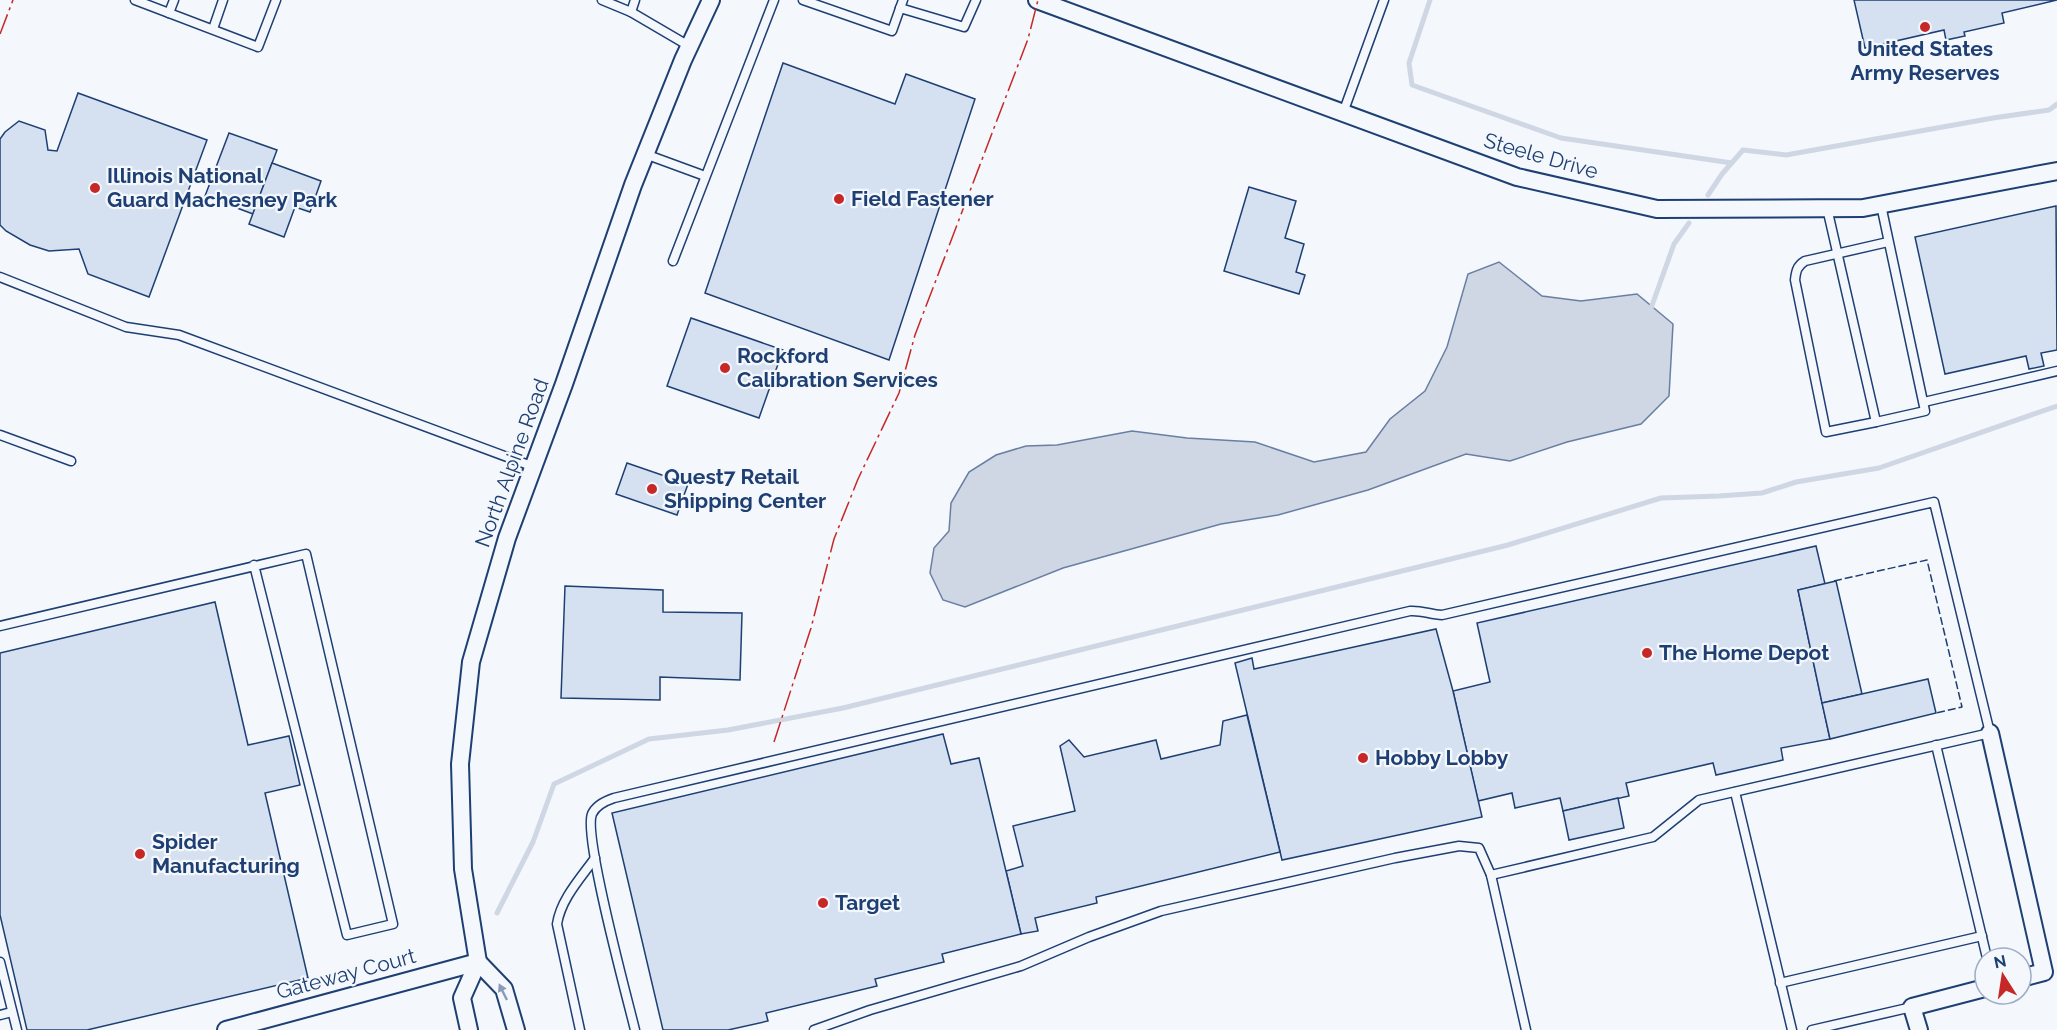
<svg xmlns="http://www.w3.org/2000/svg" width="2057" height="1030" font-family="Raleway,sans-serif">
<rect width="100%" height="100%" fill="#f4f7fb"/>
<!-- water -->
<polygon fill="#cfd7e4" stroke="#687fa3" stroke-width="1.5" points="1499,262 1542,296 1581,301 1637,294 1673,324 1669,396 1641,424 1567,442 1510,461 1466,454 1368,490 1278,515 1221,524 1063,568 965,607 943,600 930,573 934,548 949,531 951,503 969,472 996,455 1026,446 1057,445 1132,431 1187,438 1255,442 1314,462 1366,452 1390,419 1425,391 1447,347 1468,274"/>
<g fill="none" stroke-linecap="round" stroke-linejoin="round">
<!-- stream -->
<g stroke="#cfd7e4" stroke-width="5">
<polyline points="1430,0 1409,63 1412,85 1561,138 1732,163"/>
<polyline points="1708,195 1722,174 1743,150 1786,155 1993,118 2049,110 2057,104"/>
<polyline points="1650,311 1674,244 1689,223"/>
<polyline points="497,913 533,842 554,784 649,739 728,730 843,708 1508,545 1661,498 1719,496 1762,493 1796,482 1879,468 2057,406"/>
</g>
</g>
<!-- building -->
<g fill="#d5e0f0" stroke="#1d3f73" stroke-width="1.5">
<polygon points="1854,0 2057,0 2002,13 2004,23 1964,32 1965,36 1946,40 1944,30 1865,48"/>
<polygon points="783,63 895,104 906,74 975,99 889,360 705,293"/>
<polygon points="78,93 207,140 149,297 88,274 79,249 49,251 30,245 6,231 0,225 0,139 5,132 19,121 45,130 48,150 57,151"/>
<polygon points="229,133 277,150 253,214 205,196"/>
<polygon points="272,163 321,181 310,212 295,207 284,237 249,224"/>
<polygon points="1249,187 1296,201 1285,238 1304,244 1296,272 1305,275 1299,294 1224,271"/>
<polygon points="2056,206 2057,350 2041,353 2044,366 2029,369 2026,356 1945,374 1915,237"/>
<polygon points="691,318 783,350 759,418 667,386"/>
<polygon points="627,463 688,484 677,515 616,494"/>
<polygon points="1816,546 1825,584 1798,590 1830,739 1781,748 1783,760 1716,775 1713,763 1626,783 1629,796 1563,811 1560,798 1515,808 1512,793 1478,801 1453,691 1490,682 1477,623"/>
<polygon points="1836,581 1862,694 1822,703 1798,590"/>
<polygon points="565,586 663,590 663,612 742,613 740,680 660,677 660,700 561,698"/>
<polygon points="215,602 248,745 289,736 300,785 265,793 308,978 87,1030 27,1030 0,915 0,653"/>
<polygon points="1436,629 1453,691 1482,817 1282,860 1235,663 1252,658 1254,669"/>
<polygon points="1928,679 1936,713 1830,739 1822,703"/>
<polygon points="1247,715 1280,852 1096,897 1097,903 1035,918 1038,931 1021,934 1006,871 1023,866 1013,826 1075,811 1060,746 1069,740 1084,757 1156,740 1161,759 1220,745 1223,721"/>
<polygon points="943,734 951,764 979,758 1021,934 942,954 944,962 875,979 877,986 766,1013 768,1021 728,1030 663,1030 612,813"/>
<polygon points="1618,798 1624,828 1569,840 1563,811"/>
</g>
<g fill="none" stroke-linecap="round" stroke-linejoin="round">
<!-- service casing -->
<g stroke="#1d3f73" stroke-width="11">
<g id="service">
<polyline points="135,0 258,47 276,0"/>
<polyline points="602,0 631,12 635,0"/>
<polyline points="803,0 892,31 903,0"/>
<polyline points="900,8 964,27 976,0"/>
<polyline points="631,12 689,46"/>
<polyline points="169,13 174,0"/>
<polyline points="213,29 223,0"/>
<polyline points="1343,113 1384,0"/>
<polyline points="645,154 705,176"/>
<polyline points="1827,208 1876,422 1925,411 1881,205"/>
<polyline points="673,261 774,0"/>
<polyline points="0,277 126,327 179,335 534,467"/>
<polyline points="1924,402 2057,371"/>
<path d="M1876,422L1826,432L1795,280C1796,271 1797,266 1805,261L1888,242"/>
<polyline points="0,435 71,461"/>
<polyline points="0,626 306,554 393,924 347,935 254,565"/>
<polyline points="1936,745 1987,958"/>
<polyline points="1735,792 1792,1030"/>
<polyline points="0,962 17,1030"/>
<polyline points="1780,983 1982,936"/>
<polyline points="0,1015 12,1012"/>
<path d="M580,1030L557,924C561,899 580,879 595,858"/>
<path d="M635,1030C627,997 583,836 592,814C596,805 605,801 614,798L1410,611C1422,610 1431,615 1442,615L1934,502L1990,733L1699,800L1653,837L1491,875"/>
<polyline points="814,1030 870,1010 1021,966 1089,937 1161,911 1395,858 1459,846 1479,848 1491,875 1526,1030"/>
<polyline points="1812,1030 1912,1007"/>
</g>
</g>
<!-- minor casing -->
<g stroke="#1d3f73" stroke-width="20">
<g id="minor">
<polyline points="1037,0 1517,177 1657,209 1863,208 2057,171"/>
<polyline points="1990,733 2044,972 2021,978"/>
<polyline points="478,962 504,989 516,1030"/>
<polyline points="226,1030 478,962"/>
<polyline points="469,1030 462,998 478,962 463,869 460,764 471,662 507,538 564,384 633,185 683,60 711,0"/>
<polyline points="1919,1030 1912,1007 1985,988"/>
</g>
</g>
<!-- service -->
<use href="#service" stroke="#f4f7fb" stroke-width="8"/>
<!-- minor -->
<use href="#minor" stroke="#f4f7fb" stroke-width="16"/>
<!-- fence -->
<polyline stroke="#1d3f73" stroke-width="1.5" stroke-dasharray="8 3" stroke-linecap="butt" points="1834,581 1927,560 1962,707 1936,713"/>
<!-- power -->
<g stroke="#c62828" stroke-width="1.5" stroke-dasharray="21 4.5 3 4.5" stroke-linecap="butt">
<polyline points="0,34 13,0"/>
<polyline points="774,742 811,628 834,539 858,479 899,393 915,335 1028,39 1038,0"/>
</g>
</g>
<!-- one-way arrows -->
<defs><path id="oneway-solid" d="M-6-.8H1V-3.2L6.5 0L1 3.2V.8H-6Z" transform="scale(1.5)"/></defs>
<use fill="#889bb7" href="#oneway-solid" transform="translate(503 992) rotate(-116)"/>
<!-- markers -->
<g fill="#c62828" stroke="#f4f7fb" stroke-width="2">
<circle cx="1925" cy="27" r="6"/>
<circle cx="95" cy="188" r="6"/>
<circle cx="839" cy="199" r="6"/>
<circle cx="725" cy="368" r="6"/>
<circle cx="652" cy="489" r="6"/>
<circle cx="1647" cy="653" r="6"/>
<circle cx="1363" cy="758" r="6"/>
<circle cx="140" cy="854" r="6"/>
<circle cx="823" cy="903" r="6"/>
</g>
<g text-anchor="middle" stroke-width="4.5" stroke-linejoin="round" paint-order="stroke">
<!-- poi labels -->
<g font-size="21" font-weight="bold" fill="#1d3f73" stroke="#f4f7fb" text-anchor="start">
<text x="1925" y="56" text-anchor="middle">United States<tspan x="1925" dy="24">Army Reserves</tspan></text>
<text x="107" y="183">Illinois National<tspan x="107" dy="24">Guard Machesney Park</tspan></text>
<text x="851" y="206">Field Fastener</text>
<text x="737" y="363">Rockford<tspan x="737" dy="24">Calibration Services</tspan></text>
<text x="664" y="484">Quest7 Retail<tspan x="664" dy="24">Shipping Center</tspan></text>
<text x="1659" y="660">The Home Depot</text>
<text x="1375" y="765">Hobby Lobby</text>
<text x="152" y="849">Spider<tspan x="152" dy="24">Manufacturing</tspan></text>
<text x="835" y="910">Target</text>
</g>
<!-- street labels -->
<g font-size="21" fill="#1d3f73" stroke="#f4f7fb">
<text transform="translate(1541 156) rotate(16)" y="7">Steele Drive</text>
<text transform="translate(512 463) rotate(-70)" y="7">North Alpine Road</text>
<text transform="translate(346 974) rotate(-15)" y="7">Gateway Court</text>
</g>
</g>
<!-- north arrow -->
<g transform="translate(2003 976) rotate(348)"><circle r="28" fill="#f4f7fb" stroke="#9eadc5" stroke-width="1.5"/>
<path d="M0-4.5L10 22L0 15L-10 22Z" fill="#c62828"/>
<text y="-9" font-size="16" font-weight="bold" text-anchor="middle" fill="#1d3f73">N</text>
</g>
</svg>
